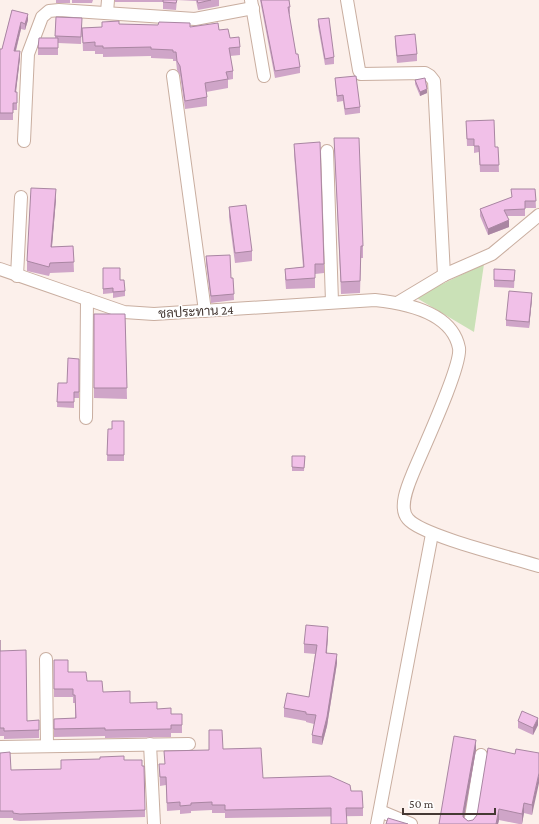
<svg xmlns="http://www.w3.org/2000/svg" width="539" height="824" font-family="'Crimson Pro',Sarabun,serif">
<rect width="100%" height="100%" fill="#fcf0eb"/>
<!-- green -->
<polygon fill="#cae1b7" points="484,264 474,332 415,297"/>
<g fill="none" stroke-linecap="round" stroke-linejoin="round">
<!-- minor casing -->
<g stroke="#c9aea0" stroke-width="14">
<g id="minor">
<polyline points="251,0 264,76"/>
<polyline points="347,0 359,70 361,74 425,73 430,76 434,81 444,275"/>
<polyline points="107,12 108,0"/>
<polyline points="173,76 205,311"/>
<polyline points="24,141 28,54 42,17 49,11 59,10 195,19 253,8"/>
<polyline points="327,151 332,302"/>
<path d="M0,269L124,312L154,314L375,300C404,303 452,312 459,348C462,366 422,451 413,473C408,485 398,508 408,519C422,536 514,558 539,566"/>
<polyline points="17,276 21,197"/>
<polyline points="399,302 444,275 492,254 539,215"/>
<polyline points="86,418 87,299"/>
<polyline points="46,659 47,746"/>
<polyline points="150,744 154,824"/>
<polyline points="0,747 189,744"/>
<polyline points="380,811 411,824"/>
<polyline points="377,824 432,534"/>
<polyline points="470,824 481,755"/>
</g>
</g>
<!-- minor -->
<use href="#minor" stroke="#fff" stroke-width="12"/>
</g>
<!-- wall -->
<g fill="#cfa5c8">
<rect x="56" y="0" width="14" height="3"/>
<polygon points="72,0 93,0 92,3 72,3"/>
<polygon points="115,0 219,0 219,6 198,10 196,1 177,0 176,10 163,9 163,2 115,2"/>
<polygon points="260,0 289,0 290,7 290,14 289,14 296,54 300,67 300,73 275,78"/>
<polygon points="12,10 28,20 25,30 21,29 16,51 20,58 16,92 17,92 17,110 13,110 13,120 0,120 0,49 2,49"/>
<polygon points="56,17 82,25 81,44 58,43 58,55 38,55 38,48 55,38"/>
<polygon points="318,19 334,57 334,64 325,65 318,26"/>
<polygon points="119,24 190,27 219,30 240,47 240,55 230,56 233,71 233,79 228,80 228,88 206,92 207,97 207,106 185,109 180,75 177,70 176,61 173,61 173,59 151,58 151,56 103,57 103,54 95,54 95,51 83,51 82,28 102,27"/>
<polygon points="395,36 417,54 417,61 397,63 395,43"/>
<polygon points="335,78 360,107 360,113 345,115 343,101 337,102"/>
<polygon points="415,80 427,93 420,96 415,84"/>
<polygon points="466,121 495,147 498,147 499,172 480,172 479,152 474,153 474,146 467,146"/>
<polygon points="334,138 363,246 363,258 361,258 360,293 341,294"/>
<polygon points="294,144 324,264 324,273 315,274 315,288 286,289 285,278 285,269 303,267 294,154"/>
<polygon points="535,189 536,208 525,208 525,216 507,216 509,227 488,235 480,216 480,209"/>
<polygon points="56,199 52,247 73,246 74,272 50,273 49,276 27,271 27,261"/>
<polygon points="229,207 252,251 252,261 235,263 229,217"/>
<polygon points="206,256 231,278 233,278 234,300 211,303 206,263"/>
<polygon points="103,268 120,280 125,291 125,296 113,298 113,293 103,294"/>
<polygon points="494,269 515,270 514,288 494,287"/>
<polygon points="532,299 529,328 506,326 506,320"/>
<polygon points="94,314 125,314 127,399 94,398"/>
<polygon points="79,359 79,398 74,398 74,408 57,407 58,383 67,383"/>
<polygon points="124,421 124,461 107,461 108,429 112,429"/>
<polygon points="292,456 305,456 304,471 292,471"/>
<polygon points="328,635 327,653 337,663 327,726 322,745 312,743 312,735 314,724 306,722 306,721 284,717 284,708 309,697 315,654 304,653 304,644"/>
<polygon points="0,640 0,651 27,721 39,720 39,738 4,739 4,736 0,736"/>
<polygon points="54,660 68,672 87,681 103,692 130,703 157,709 171,714 182,714 182,733 171,733 171,737 105,738 105,736 54,737 54,719 75,718 75,703 73,703 73,697 54,697"/>
<polygon points="518,721 538,725 533,735 518,728"/>
<polygon points="223,749 263,778 351,791 363,808 363,816 225,818 225,813 212,813 212,810 191,811 191,813 180,814 180,810 167,811 166,785 160,786 159,764 165,764 209,750"/>
<polygon points="476,750 464,817 468,821 473,820 477,815 515,754 539,753 532,815 524,813 522,824 519,824 499,820 498,824 439,824"/>
<polygon points="0,753 11,770 61,769 124,760 145,810 145,817 20,821 13,820 13,818 0,818"/>
</g>
<!-- shaded-wall -->
<g fill="#a986a2">
<polygon points="28,14 28,20 25,30 25,24"/>
<polygon points="21,22 21,29 14,57 14,51"/>
<polygon points="20,51 20,58 15,99 15,92"/>
<polygon points="427,89 427,93 420,96 420,92"/>
<polygon points="56,189 56,199 51,257 51,247"/>
<polygon points="509,220 509,227 488,235 488,229"/>
<polygon points="532,293 532,299 529,328 529,322"/>
<polygon points="328,627 328,635 326,661 326,653"/>
<polygon points="337,654 337,663 327,726 322,745 322,737"/>
<polygon points="538,718 538,725 533,735 533,728"/>
<polygon points="476,740 476,750 463,823 463,812"/>
<polygon points="539,773 539,783 532,815 532,805"/>
<polygon points="524,803 524,813 522,824 522,814"/>
<polygon points="499,809 499,820 498,824 496,824"/>
</g>
<!-- building -->
<g fill="#f1c0e8" stroke="#a986a2">
<polygon points="163,0 177,0 176,3 163,2"/>
<polygon points="197,0 211,0 198,3"/>
<polygon points="261,0 289,0 290,7 288,7 296,54 298,54 300,67 275,71"/>
<polygon points="12,10 28,14 25,24 21,22 14,51 20,51 15,92 17,92 17,103 13,103 13,113 0,113 0,49 2,49"/>
<polygon points="56,17 82,18 81,37 55,36"/>
<polygon points="329,18 334,57 325,59 318,19"/>
<polygon points="119,21 119,24 158,25 159,22 190,23 190,27 218,23 219,30 228,29 230,38 239,37 240,47 229,48 233,71 226,72 228,79 205,83 207,97 185,101 180,66 177,61 176,52 173,52 173,50 151,49 151,47 103,48 103,46 95,46 95,42 83,43 82,28 102,27 102,22"/>
<polygon points="415,34 417,54 397,56 395,36"/>
<polygon points="39,38 58,38 58,48 38,48"/>
<polygon points="356,76 360,107 345,109 343,95 337,96 335,78"/>
<polygon points="425,78 427,89 420,92 415,80"/>
<polygon points="494,120 495,147 498,147 499,165 480,165 479,146 474,146 474,139 467,139 466,121"/>
<polygon points="334,138 359,138 363,246 361,246 360,281 341,282"/>
<polygon points="320,142 324,264 315,264 315,278 286,280 285,269 304,267 294,144"/>
<polygon points="31,188 56,189 51,247 73,246 74,262 50,263 49,267 27,261"/>
<polygon points="511,189 535,189 536,201 525,201 525,209 504,210 509,220 488,229 480,209 512,197"/>
<polygon points="246,205 252,251 235,253 229,207"/>
<polygon points="230,255 231,278 233,278 234,294 211,296 206,256"/>
<polygon points="103,268 120,268 120,280 124,280 125,291 113,292 113,288 103,289"/>
<polygon points="494,269 515,270 514,281 494,280"/>
<polygon points="509,291 532,293 529,322 506,320"/>
<polygon points="94,314 125,314 127,388 94,388"/>
<polygon points="68,358 79,359 79,392 74,392 74,402 57,402 58,383 67,383"/>
<polygon points="112,421 124,421 124,455 107,455 108,429 112,429"/>
<polygon points="292,456 305,456 304,468 292,467"/>
<polygon points="306,625 328,627 326,653 337,654 327,717 322,737 312,735 316,715 306,714 306,712 284,708 287,693 309,697 317,645 304,644"/>
<polygon points="0,640 0,651 26,650 27,721 39,720 39,730 4,731 4,728 0,728"/>
<polygon points="54,660 68,660 68,672 86,672 87,681 102,681 103,692 130,691 130,703 157,702 157,709 171,708 171,714 182,714 182,725 171,725 171,729 105,730 105,728 54,729 54,719 76,718 75,695 73,695 73,689 54,689"/>
<polygon points="522,711 538,718 533,728 518,721"/>
<polygon points="209,730 222,730 223,749 261,748 263,778 330,776 350,785 351,791 362,791 363,808 346,808 347,824 331,824 331,808 225,810 225,805 212,805 212,802 191,803 191,805 180,806 180,802 167,803 166,777 160,777 159,764 165,764 164,751 209,750"/>
<polygon points="454,736 476,740 463,812 463,817 468,821 473,820 477,815 488,748 515,754 516,749 539,753 539,773 532,805 524,803 522,814 499,809 496,824 439,824"/>
<polygon points="10,752 11,770 61,769 61,760 100,759 100,757 124,756 124,760 142,760 142,766 144,766 145,810 20,814 13,813 13,811 0,811 0,753"/>
<polygon points="388,818 408,824 386,824"/>
</g>
<g text-anchor="middle" stroke-width="3" stroke-linejoin="round" paint-order="stroke">
<!-- street labels -->
<g font-size="13" fill="#453934" stroke="#fff">
<text transform="translate(196 311) rotate(-3)" y="5">ชลประทาน 24</text>
</g>
</g>
<!-- scale -->
<path d="M403 808v6h92v-6" fill="none" stroke="#453934" stroke-width="2"/>
<text x="409" y="808" font-size="12" fill="#453934" stroke="#ffffff" stroke-width="3" paint-order="stroke">50 m</text>
</svg>
